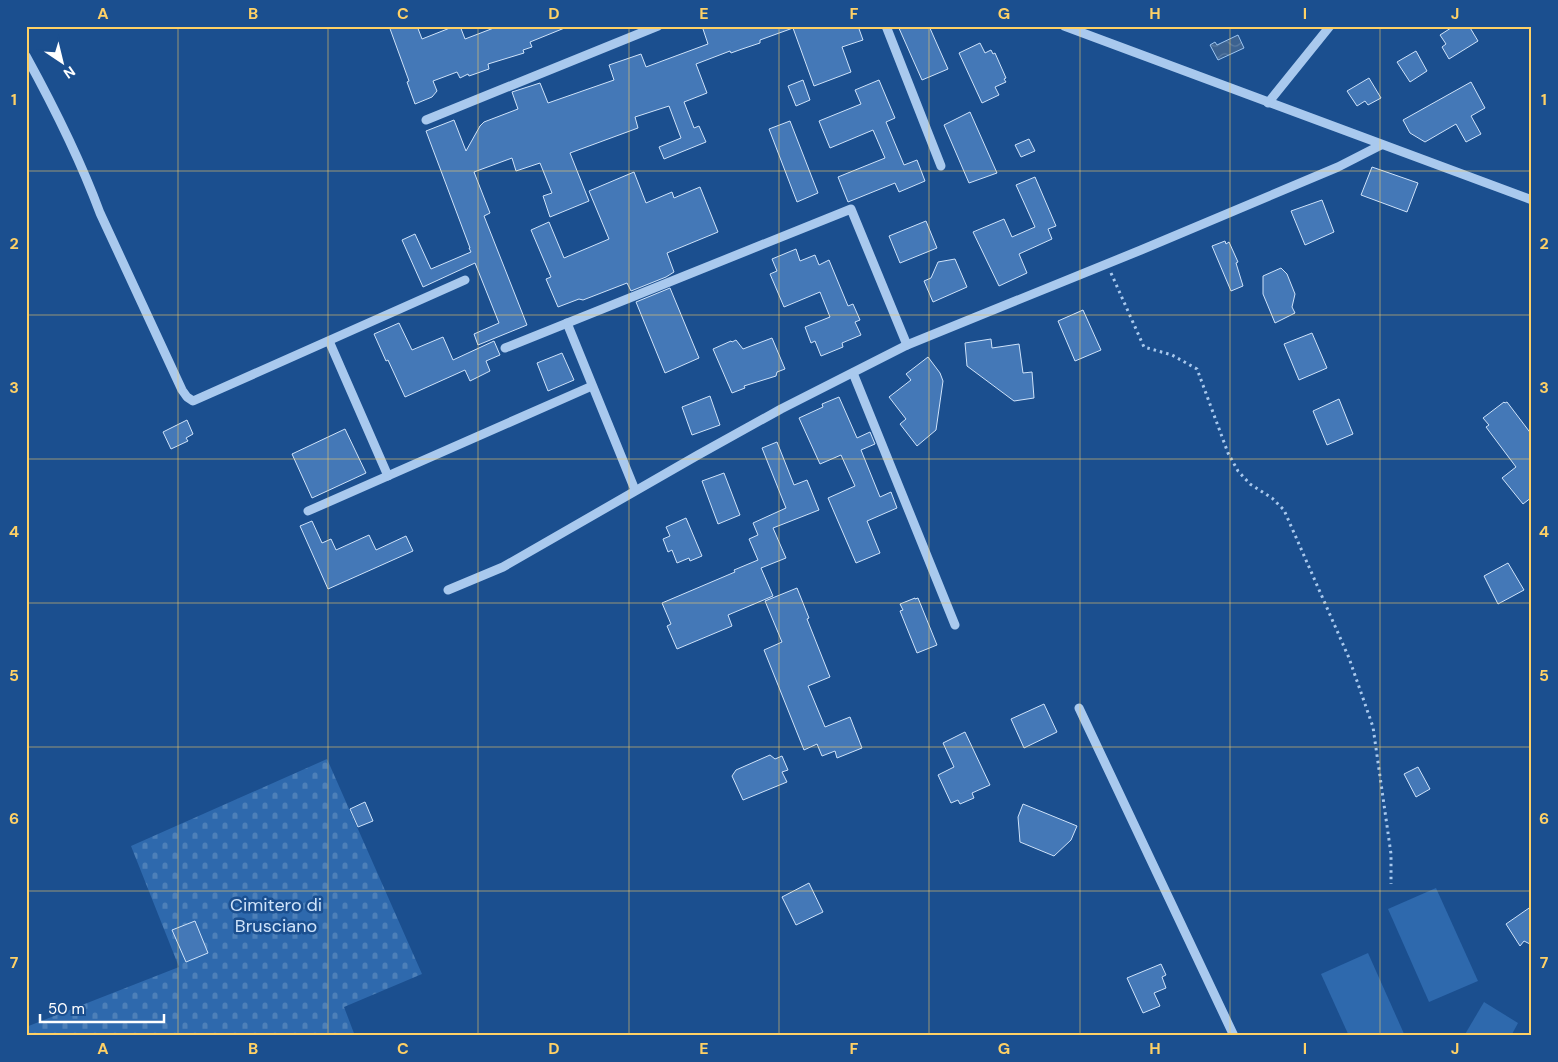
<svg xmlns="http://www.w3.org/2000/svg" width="1558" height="1062" font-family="'DM Sans',sans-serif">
<defs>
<pattern id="cemetery-stones" width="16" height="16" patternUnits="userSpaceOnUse" patternTransform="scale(1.25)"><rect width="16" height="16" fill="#2e69ad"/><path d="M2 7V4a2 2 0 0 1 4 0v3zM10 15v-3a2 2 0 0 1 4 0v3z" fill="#4d80b9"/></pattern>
<pattern id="water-waves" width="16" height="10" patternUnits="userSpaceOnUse" patternTransform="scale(1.25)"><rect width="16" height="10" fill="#3c6290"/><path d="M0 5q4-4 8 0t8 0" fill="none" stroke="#597aa1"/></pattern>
</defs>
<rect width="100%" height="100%" fill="#1b4f8f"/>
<!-- cemetery -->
<polygon fill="url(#cemetery-stones)" points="327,759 422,974 344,1007 355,1036 26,1036 26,1027 179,967 131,846"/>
<!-- garden -->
<g fill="#2e69ad">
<polygon points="1436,888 1478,981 1429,1002 1388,909"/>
<polygon points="1368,953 1405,1036 1349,1036 1321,974"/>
<polygon points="1484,1002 1518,1023 1511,1036 1464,1036"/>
</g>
<!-- water -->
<polygon fill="url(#water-waves)" stroke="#9cc4f0" points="1238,35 1244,48 1218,60 1210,45 1215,42 1217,45"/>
<!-- building -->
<g fill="#4478b7" stroke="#cfe3fa">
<polygon points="389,26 417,26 422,39 455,26 460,26 465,39 499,26 567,27 530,42 532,47 523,50 524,53 488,64 489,69 469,76 468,74 460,78 457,72 433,81 437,91 432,97 415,104 407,82 409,81"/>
<polygon points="702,26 858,26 863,40 842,47 851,72 814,86 793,28 760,40 760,43 742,49 731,53 730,51 696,64 707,93 684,102 694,128 699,126 706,142 664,159 659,147 681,138 669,106 635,117 638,128 570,153 589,201 550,217 543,196 552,193 540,163 516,171 512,158 474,172 490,213 484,216 527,325 478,345 474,334 499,323 475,263 423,287 402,240 415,234 431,269 471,252 469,248 470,248 426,131 454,120 466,151 480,126 484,122 518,109 512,92 540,83 548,103 614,80 609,65 641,54 646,67 708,44"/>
<polygon points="898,26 929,26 948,69 922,80"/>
<polygon points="1454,26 1469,26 1478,41 1449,59 1442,47 1446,44 1440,35"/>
<polygon points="980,43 985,53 991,50 993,54 995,53 1006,78 1004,79 1006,82 995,87 999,95 982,103 959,53"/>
<polygon points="1416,51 1427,71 1410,82 1397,62"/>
<polygon points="1369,78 1381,98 1368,105 1365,101 1357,106 1347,91"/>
<polygon points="803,80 810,100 796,106 788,86"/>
<polygon points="879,80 895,118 886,122 904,165 917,160 925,181 899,192 895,183 848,202 838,177 885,158 873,130 830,148 819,121 861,104 855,90"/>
<polygon points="1471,82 1485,108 1471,116 1481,134 1466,142 1456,124 1425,142 1410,133 1403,120"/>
<polygon points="970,112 997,173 969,183 944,125"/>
<polygon points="790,121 818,193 797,202 769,129"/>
<polygon points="1029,139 1035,151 1021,157 1015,145"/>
<polygon points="1372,167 1418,183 1407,212 1361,195"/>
<polygon points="634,172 646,203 672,192 674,198 700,187 718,232 667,253 674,272 666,277 631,291 627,283 583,300 579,299 558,307 546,279 551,277 531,230 549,222 564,258 609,239 589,191"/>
<polygon points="1035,177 1056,226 1048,229 1052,239 1019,254 1027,273 999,286 973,232 1004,219 1012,237 1035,227 1016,185"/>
<polygon points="1322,200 1334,232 1305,245 1291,211"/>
<polygon points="926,221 937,248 900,263 889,236"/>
<polygon points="1225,241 1226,244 1229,242 1238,262 1236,263 1243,286 1231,291 1212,246"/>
<polygon points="796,249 800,261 815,255 819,265 829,260 848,306 853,304 860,320 855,322 861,335 842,343 843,347 821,356 815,341 811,343 805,327 830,317 820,292 784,307 770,274 777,271 772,259"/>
<polygon points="955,259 967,287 933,302 924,281 931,278 938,262"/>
<polygon points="1281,268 1287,274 1295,294 1292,307 1295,313 1275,323 1263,294 1263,276"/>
<polygon points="670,288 699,358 665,373 636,302"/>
<polygon points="1083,310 1101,350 1075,361 1058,321"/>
<polygon points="399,323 412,350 443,337 453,360 494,341 500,355 486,361 490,371 470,381 465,370 405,397 388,360 386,361 374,334"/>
<polygon points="1312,333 1327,368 1299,380 1284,344"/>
<polygon points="772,338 785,369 777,372 776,376 744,386 745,388 732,393 713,349 731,341 732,342 736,340 743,349"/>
<polygon points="991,339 992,348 1019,344 1023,373 1032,372 1034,398 1014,401 967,366 965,343"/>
<polygon points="562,353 574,380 548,391 537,363"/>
<polygon points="928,357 940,373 943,381 936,430 917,446 900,424 906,419 889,397 911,380 906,374"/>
<polygon points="710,396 720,425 692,435 682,407"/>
<polygon points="839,397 857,438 870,432 875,444 861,450 880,497 891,492 897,508 867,521 880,553 856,563 828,498 855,486 841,455 820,464 799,418 823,407 822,404"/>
<polygon points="1339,399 1353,434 1327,445 1313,411"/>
<polygon points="1504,402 1505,403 1507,402 1532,435 1532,497 1523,504 1502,478 1516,467 1486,427 1489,425 1483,418"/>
<polygon points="187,420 193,434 186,438 188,441 171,449 163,432"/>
<polygon points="345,429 366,473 312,498 292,454"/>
<polygon points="777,442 794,485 807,480 819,510 773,528 786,558 761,568 773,596 728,615 732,626 677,649 667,626 671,624 662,603 735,572 734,570 758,560 749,539 758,535 753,523 786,508 762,448"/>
<polygon points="724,473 740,515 718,524 702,481"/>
<polygon points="686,518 702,556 690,561 689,558 677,563 672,550 668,552 663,539 670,536 666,527"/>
<polygon points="312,521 322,543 331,539 336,550 369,535 376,550 406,536 413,551 328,589 300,526"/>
<polygon points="1508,563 1524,590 1498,604 1484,576"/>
<polygon points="797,588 809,618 807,619 830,677 808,686 825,727 850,717 862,748 837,758 835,751 822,756 817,744 804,750 764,650 782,642 765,601"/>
<polygon points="915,598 915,599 918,598 937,645 917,653 900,611 903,610 900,604"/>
<polygon points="1044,704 1057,732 1024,748 1011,719"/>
<polygon points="965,732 990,785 972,793 974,798 960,804 958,800 951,803 938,775 954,767 943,743"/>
<polygon points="770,755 775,759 782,756 788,770 782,772 787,782 743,800 732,776 736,770"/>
<polygon points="1418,767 1430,789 1416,797 1404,774"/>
<polygon points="365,802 373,821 358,827 350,809"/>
<polygon points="1023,804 1077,826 1071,840 1054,856 1020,842 1018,817"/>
<polygon points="809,883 823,912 796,925 782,897"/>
<polygon points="1532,906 1532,945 1524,941 1520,946 1506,924"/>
<polygon points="195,921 208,953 186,962 172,930"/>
<polygon points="1161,964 1166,975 1162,977 1166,988 1154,993 1160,1006 1143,1013 1127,978"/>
</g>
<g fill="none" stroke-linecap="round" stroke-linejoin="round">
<!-- path -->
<polyline stroke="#a9c9ee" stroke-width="3" stroke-dasharray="2.5 4" stroke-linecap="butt" points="1111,273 1144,347 1172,355 1197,369 1228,453 1238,471 1250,484 1272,498 1284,510 1349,658 1373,727 1391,854 1391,884"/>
<!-- minor -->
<g stroke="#a9c9ee" stroke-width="9">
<polyline points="886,26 941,166"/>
<polyline points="1064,26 1532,200"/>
<path d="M26,56C54,107 80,159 100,213L182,390L187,397L193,401L465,280"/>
<polyline points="1268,103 1330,26"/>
<polyline points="426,120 658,26"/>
<polyline points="567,323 635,490"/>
<polyline points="329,341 388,476"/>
<polyline points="505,348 851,209 907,345"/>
<polyline points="853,373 955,625"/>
<polyline points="308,511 592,386"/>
<polyline points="448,590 503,567 698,455 781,409 907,345 1141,250 1338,167 1381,145"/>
<polyline points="1079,708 1234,1036"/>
</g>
</g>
<!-- grid -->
<path fill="none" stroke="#ffd166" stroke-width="1" stroke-opacity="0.55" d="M178,26V1036M328,26V1036M478,26V1036M629,26V1036M779,26V1036M929,26V1036M1080,26V1036M1230,26V1036M1380,26V1036M26,171H1532M26,315H1532M26,459H1532M26,603H1532M26,747H1532M26,891H1532"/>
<g text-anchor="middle" stroke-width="5" stroke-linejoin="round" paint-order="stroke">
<!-- park labels -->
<g font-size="18" fill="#cfe3fa" stroke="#1b4f8f">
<text x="276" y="911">Cimitero di<tspan x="276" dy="21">Brusciano</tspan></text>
</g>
</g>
<!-- border -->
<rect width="1558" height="1062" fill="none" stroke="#1b4f8f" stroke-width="55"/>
<!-- north arrow -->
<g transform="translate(62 62) rotate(145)" stroke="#1b4f8f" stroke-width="4" paint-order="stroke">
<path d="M0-4L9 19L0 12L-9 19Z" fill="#ffffff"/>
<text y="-8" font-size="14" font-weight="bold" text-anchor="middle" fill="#ffffff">N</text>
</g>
<!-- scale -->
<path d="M40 1014v8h124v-8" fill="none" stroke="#ffffff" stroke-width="2.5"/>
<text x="48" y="1014" font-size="15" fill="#ffffff" stroke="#1b4f8f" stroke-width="4" paint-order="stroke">50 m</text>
<rect x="28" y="28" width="1502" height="1006" fill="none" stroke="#ffd166" stroke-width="2"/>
<g font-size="16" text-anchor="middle" font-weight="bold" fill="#ffd166">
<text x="103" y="19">A</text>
<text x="253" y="19">B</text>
<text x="403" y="19">C</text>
<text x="554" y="19">D</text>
<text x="704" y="19">E</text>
<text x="854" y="19">F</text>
<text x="1004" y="19">G</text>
<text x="1155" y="19">H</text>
<text x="1305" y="19">I</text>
<text x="1455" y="19">J</text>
<text x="14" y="105">1</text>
<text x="1544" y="105">1</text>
<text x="14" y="249">2</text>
<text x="1544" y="249">2</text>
<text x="14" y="393">3</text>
<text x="1544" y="393">3</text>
<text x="14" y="537">4</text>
<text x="1544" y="537">4</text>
<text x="14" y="681">5</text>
<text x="1544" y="681">5</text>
<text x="14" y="824">6</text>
<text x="1544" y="824">6</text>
<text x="14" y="968">7</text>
<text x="1544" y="968">7</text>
<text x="103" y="1054">A</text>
<text x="253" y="1054">B</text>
<text x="403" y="1054">C</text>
<text x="554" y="1054">D</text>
<text x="704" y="1054">E</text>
<text x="854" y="1054">F</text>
<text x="1004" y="1054">G</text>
<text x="1155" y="1054">H</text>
<text x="1305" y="1054">I</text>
<text x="1455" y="1054">J</text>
</g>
</svg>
